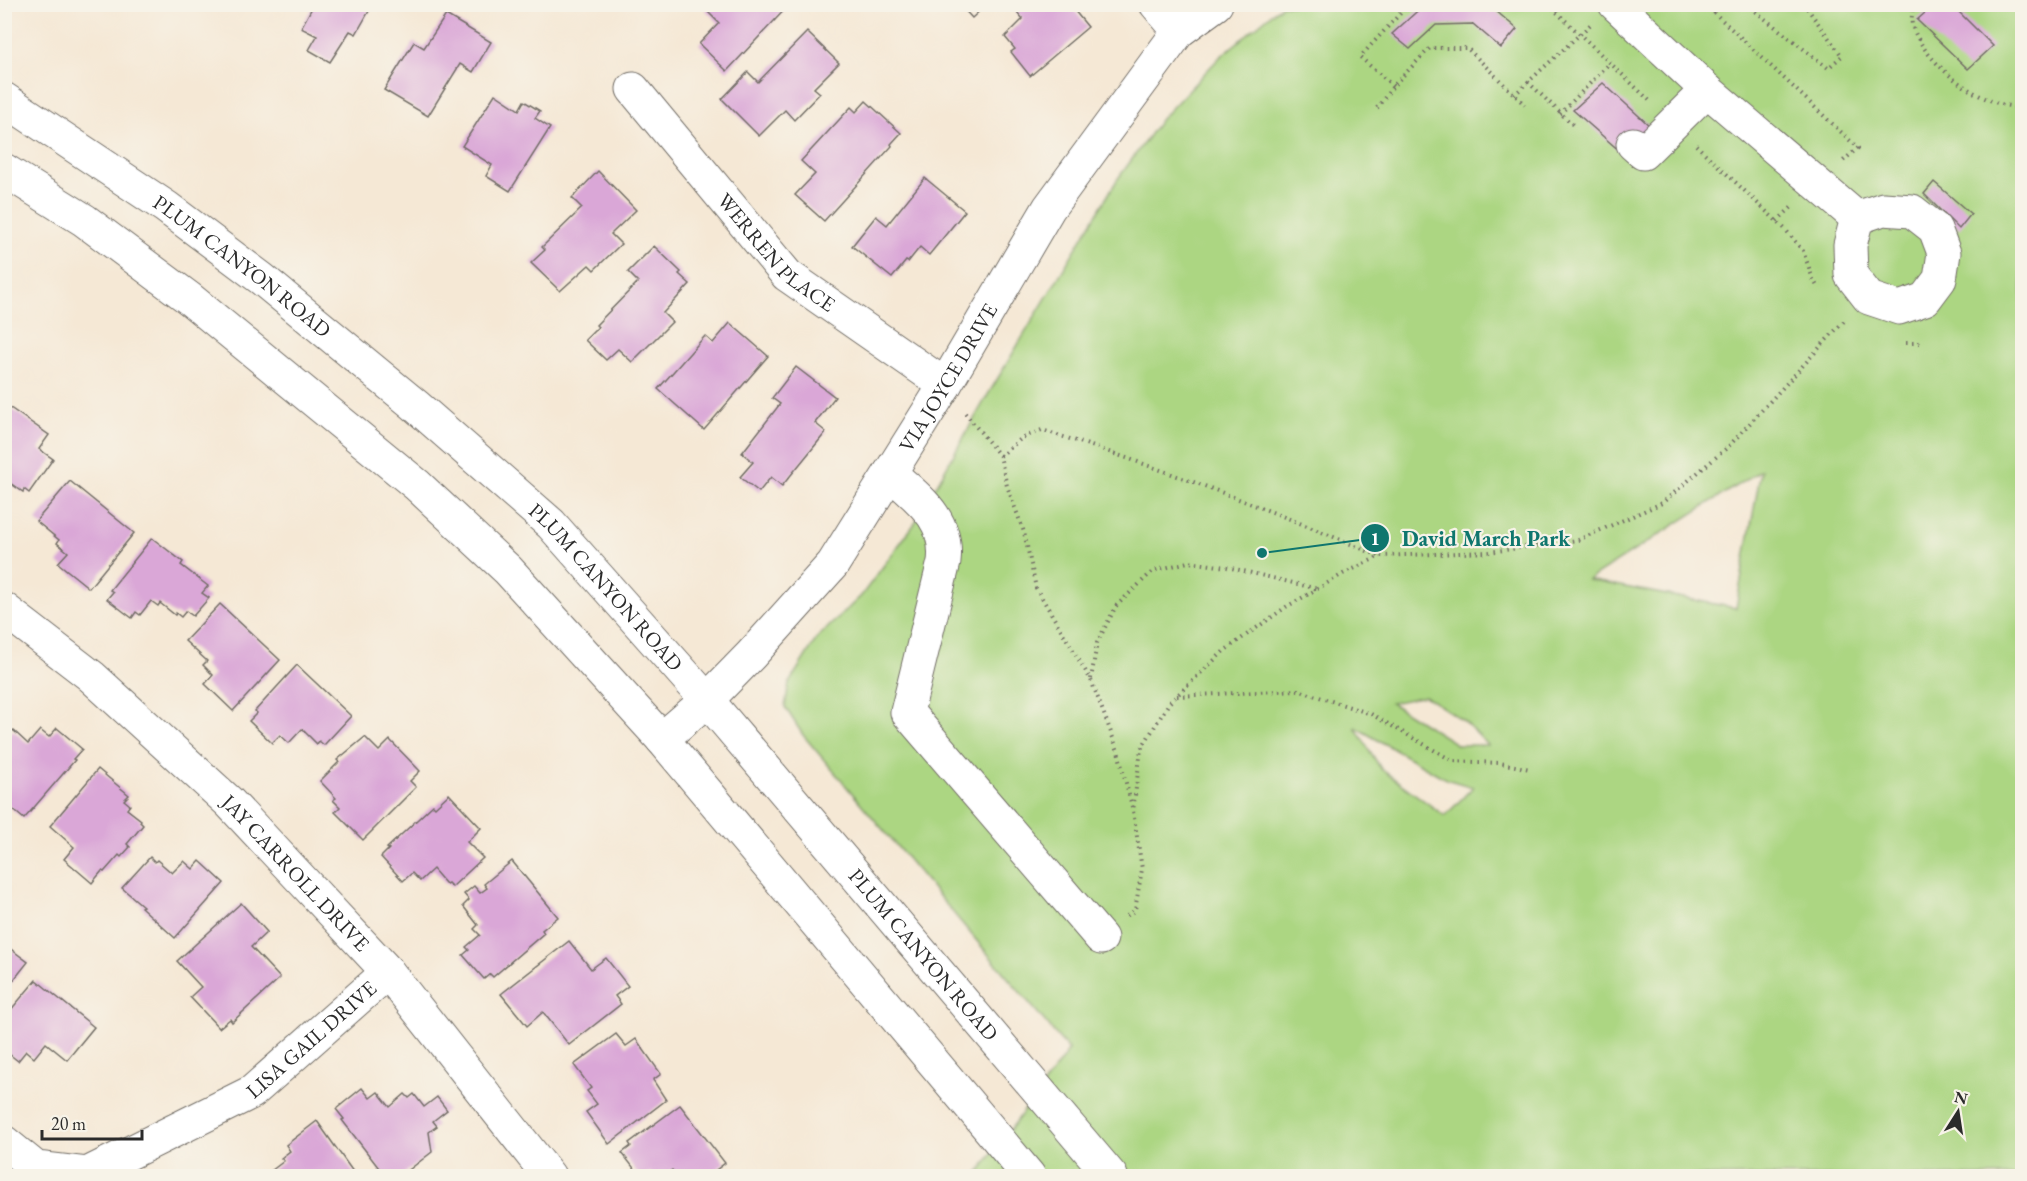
<svg xmlns="http://www.w3.org/2000/svg" width="2027" height="1181" font-family="'EB Garamond',serif">
<rect width="100%" height="100%" fill="#f7f3e8"/>
<filter id="ink" filterUnits="userSpaceOnUse"><feTurbulence type="fractalNoise" baseFrequency=".0167" numOctaves="2"/><feDisplacementMap in="SourceGraphic" scale="12" xChannelSelector="R" yChannelSelector="G"/><feConvolveMatrix kernelMatrix="1 2 1 2 8 2 1 2 1" color-interpolation-filters="sRGB"/></filter>
<filter id="wash" filterUnits="userSpaceOnUse"><feTurbulence type="fractalNoise" baseFrequency=".008" numOctaves="4" result="noise"/><feDisplacementMap in="SourceGraphic" scale="24" xChannelSelector="R" yChannelSelector="G"/><feGaussianBlur stdDeviation="1.35" result="paint"/><feColorMatrix in="noise" values="0 0 0 0 0 0 0 0 0 0 0 0 0 0 0 0 0 1.4 0 .05"/><feComposite in="paint" operator="in"/></filter>
<g filter="url(#wash)">
<rect width="100%" height="100%" fill="#f5e8d5"/>
<!-- green -->
<path fill="#acd682" stroke="#6c8056" stroke-width="1.5" fill-rule="evenodd" d="M1282,5H2022V1176H976L1069,1050L803,735L785,707L789,683L817,638L861,596L913,526L986,398L1117,180L1161,119L1220,57ZM1761,470L1736,608L1588,580ZM1425,696L1464,721L1488,745H1458L1391,703ZM1355,727L1446,779L1473,787L1445,816L1381,769Z"/>
<g id="blocks">
<!-- building -->
<g fill="#daa7d7">
<polygon points="314,4 373,4 356,34 350,31 330,62 309,50 317,36 301,28"/>
<polygon points="710,4 790,4 727,71 699,44 719,23 705,9"/>
<polygon points="959,4 987,4 972,18"/>
<polygon points="1010,4 1081,4 1074,10 1088,27 1030,76 1011,52 1015,49 1005,37 1023,19"/>
<polygon points="1425,4 1488,4 1517,29 1501,48 1473,24 1436,25 1410,49 1392,34"/>
<polygon points="1935,4 1951,4 1993,46 1968,69 1917,20"/>
<polygon points="446,15 491,42 473,72 460,64 428,116 384,90 414,42 424,48"/>
<polygon points="807,32 839,63 814,88 820,93 794,120 785,110 759,136 722,99 748,72 758,82"/>
<polygon points="1603,83 1651,127 1622,153 1573,110"/>
<polygon points="495,94 519,110 524,101 540,111 535,118 550,128 510,191 486,176 492,165 462,146"/>
<polygon points="866,101 901,133 891,144 892,146 824,221 795,195 815,174 801,161 851,107 856,112"/>
<polygon points="598,171 636,210 611,234 621,244 594,270 589,265 560,291 531,263 545,250 542,247 582,208 572,198"/>
<polygon points="925,178 965,211 929,255 920,247 908,262 906,261 892,278 852,246 876,216 887,225"/>
<polygon points="1934,182 1971,214 1959,229 1924,194"/>
<polygon points="654,246 681,272 679,274 690,284 663,313 672,322 632,362 618,349 606,360 585,340 598,327 596,325 638,282 628,272"/>
<polygon points="730,323 768,356 704,430 658,389 705,336 713,343"/>
<polygon points="796,367 835,397 815,423 826,432 782,486 771,477 759,492 740,477 753,462 742,453 780,404 772,398"/>
<polygon points="6,405 49,435 39,449 53,459 29,493 24,489 23,492 7,481 4,484 4,407"/>
<polygon points="70,481 134,533 89,588 58,563 68,552 57,543 59,540 36,521"/>
<polygon points="152,538 183,562 181,565 208,586 202,593 209,598 193,616 186,611 181,617 176,613 175,615 160,603 158,606 151,601 140,615 136,612 132,618 107,599 113,592 110,590"/>
<polygon points="220,604 280,660 233,711 205,684 213,675 203,665 207,661 185,641"/>
<polygon points="297,665 351,716 324,745 319,741 317,744 302,729 289,743 280,735 272,743 249,721 257,713 255,711"/>
<polygon points="57,728 82,749 73,759 75,760 24,819 4,802 4,732 6,731 9,734 13,730 28,744 40,730 49,737"/>
<polygon points="365,737 379,751 390,740 420,771 410,781 416,787 363,840 335,812 340,807 333,800 336,798 320,781 339,762 337,760"/>
<polygon points="98,769 129,795 124,800 130,805 127,809 141,820 140,822 143,825 127,844 130,847 121,857 119,855 104,872 102,871 92,883 64,859 74,847 50,826"/>
<polygon points="449,794 481,828 467,842 483,858 452,887 448,883 446,884 433,869 420,881 412,873 403,881 381,857 389,849 387,848 433,805 435,807"/>
<polygon points="150,857 155,862 157,860 172,873 184,861 193,869 200,861 224,883 175,938 141,907 143,906 122,888"/>
<polygon points="512,861 558,917 542,930 544,933 493,977 490,974 484,979 463,955 469,950 466,947 480,935 474,929 478,925 463,906 469,900 464,894 474,886 480,893 487,888 484,884"/>
<polygon points="241,903 267,932 251,947 280,978 232,1022 230,1019 219,1028 190,997 201,987 177,961"/>
<polygon points="569,941 591,969 606,958 628,986 615,996 621,1004 569,1045 543,1012 527,1026 501,994"/>
<polygon points="4,944 28,962 4,992"/>
<polygon points="36,980 94,1027 67,1060 46,1043 34,1058 26,1051 18,1061 4,1050 4,1018"/>
<polygon points="616,1034 626,1046 636,1039 661,1074 653,1080 666,1100 609,1144 586,1112 597,1104 587,1091 591,1088 574,1065"/>
<polygon points="362,1088 370,1098 378,1092 390,1107 405,1094 409,1098 414,1094 424,1107 437,1097 447,1110 433,1121 437,1126 429,1132 432,1152 401,1176 385,1176 342,1120 344,1119 336,1109"/>
<polygon points="680,1105 725,1163 708,1176 677,1176 672,1170 664,1176 654,1176 651,1172 645,1176 640,1176 622,1153 631,1146 629,1143"/>
<polygon points="317,1121 356,1176 269,1176 267,1174 284,1161 281,1158 290,1151 286,1145"/>
</g>
</g>
</g>
<g filter="url(#ink)">
<use href="#blocks" fill-opacity="0" stroke="#726d66" stroke-width="1.5"/>
<g fill="none" stroke-linecap="round" stroke-linejoin="round">
<!-- minor casing -->
<g stroke="#726d66" stroke-width="35">
<g id="minor">
<polyline points="1156,4 1179,31"/>
<polyline points="1615,4 1707,90 1857,218"/>
<path id="s1" d="M633,89L787,275L945,385"/>
<polyline points="1633,144 1643,153 1707,90"/>
<polygon points="1883,209 1912,211 1935,229 1944,253 1940,279 1925,299 1899,308 1869,298 1851,275 1850,245 1857,218"/>
<path d="M890,473C919,499 949,519 944,562L907,712L1101,938"/>
<path id="s2" d="M4,609L91,676L229,802L388,972L549,1176"/>
<path id="s3" d="M662,739L707,700L751,655L833,564L945,385L1049,208L1179,31L1216,4"/>
<path id="s4" d="M4,1142L36,1168L87,1174L252,1092L388,972"/>
</g>
</g>
<!-- major casing -->
<g stroke="#726d66" stroke-width="35">
<g id="major">
<path id="s5" d="M4,99L166,207L262,279L415,405L551,524L707,700L1111,1176"/>
<polyline points="4,170 84,220 190,299 417,485 508,570 662,739 1029,1176"/>
</g>
</g>
<!-- path -->
<g stroke="#726d66" stroke-width="4" stroke-dasharray="1.5 4.5" stroke-linecap="butt">
<polyline points="1548,4 1650,101"/>
<polyline points="1705,4 1858,148 1842,162"/>
<polyline points="1746,4 1828,68 1842,56 1804,4"/>
<path d="M1913,4C1913,12 1910,21 1913,28C1927,65 1982,108 2022,107"/>
<polyline points="1528,82 1573,125"/>
<polyline points="1393,86 1360,57 1409,4"/>
<polyline points="1514,95 1591,24"/>
<polyline points="1377,108 1393,86 1430,48 1467,48 1525,105"/>
<polyline points="1560,114 1610,63"/>
<polyline points="1696,145 1785,229 1803,251 1813,279 1818,288"/>
<polyline points="1777,221 1792,207"/>
<polyline points="1906,343 1920,343"/>
<polyline points="965,413 1000,456 1007,486 1024,532 1036,588 1091,680 1118,751 1132,807"/>
<path d="M1000,456L1022,438L1042,430C1156,466 1269,509 1379,556"/>
<polyline points="1091,679 1097,643 1116,606 1153,571 1188,562 1227,567 1318,589"/>
<polyline points="1177,696 1298,690 1371,714 1453,761 1500,763 1530,769"/>
<polyline points="1127,916 1135,910 1142,869 1133,811 1141,749 1169,703 1224,651 1286,607 1343,574 1380,556 1489,552 1578,540 1662,503 1728,447 1844,321"/>
</g>
<!-- minor -->
<use href="#minor" stroke="#fff" stroke-width="33"/>
<!-- major -->
<use href="#major" stroke="#fff" stroke-width="33"/>
</g>
</g>
<g text-anchor="middle" stroke-width="4.5" stroke-linejoin="round" paint-order="stroke">
<!-- street labels -->
<g font-size="21" fill="#2b2b2b" stroke="#f7f3e8">
<text dy="7" stroke="none"><textPath href="#s1" startOffset="218">WERREN PLACE</textPath></text>
<text dy="7" stroke="none"><textPath href="#s5" startOffset="291">PLUM CANYON ROAD</textPath></text>
<text dy="7" stroke="none"><textPath href="#s3" startOffset="464">VIA JOYCE DRIVE</textPath></text>
<text dy="7" stroke="none"><textPath href="#s5" startOffset="777">PLUM CANYON ROAD</textPath></text>
<text dy="7" stroke="none"><textPath href="#s2" startOffset="394">JAY CARROLL DRIVE</textPath></text>
<text dy="7" stroke="none"><textPath href="#s5" startOffset="1263">PLUM CANYON ROAD</textPath></text>
<text dy="7" stroke="none"><textPath href="#s4" startOffset="356">LISA GAIL DRIVE</textPath></text>
</g>
</g>
<!-- callouts -->
<path fill="none" stroke="#0f766e" stroke-width="2" d="M1262 553L1375 538"/>
<g fill="#0f766e" stroke="#f7f3e8" stroke-width="2">
<circle cx="1262" cy="553" r="6"/>
<circle cx="1375" cy="538" r="15"/>
</g>
<g font-size="18" text-anchor="middle" font-weight="bold" fill="#fff">
<text x="1375" y="545">1</text>
</g>
<g font-size="22" text-anchor="middle" font-weight="bold" fill="#0f766e" stroke="#f7f3e8" stroke-width="4.5" stroke-linejoin="round" paint-order="stroke">
<text x="1486" y="546">David March Park</text>
</g>
<!-- margin -->
<rect width="2027" height="1181" fill="none" stroke="#f7f3e8" stroke-width="24"/>
<!-- north arrow -->
<g transform="translate(1958 1112) rotate(12)" stroke="#f7f3e8" stroke-width="4.5" paint-order="stroke">
<path d="M0-4.5L10 22L0 15L-10 22Z" fill="#2b2b2b"/>
<text y="-9" font-size="16" font-weight="bold" text-anchor="middle" fill="#2b2b2b">N</text>
</g>
<!-- scale -->
<path d="M42 1130v9h100v-9" fill="none" stroke="#2b2b2b" stroke-width="3"/>
<text x="51" y="1130" font-size="18" fill="#2b2b2b" stroke="#f7f3e8" stroke-width="4.5" paint-order="stroke">20 m</text>
</svg>
